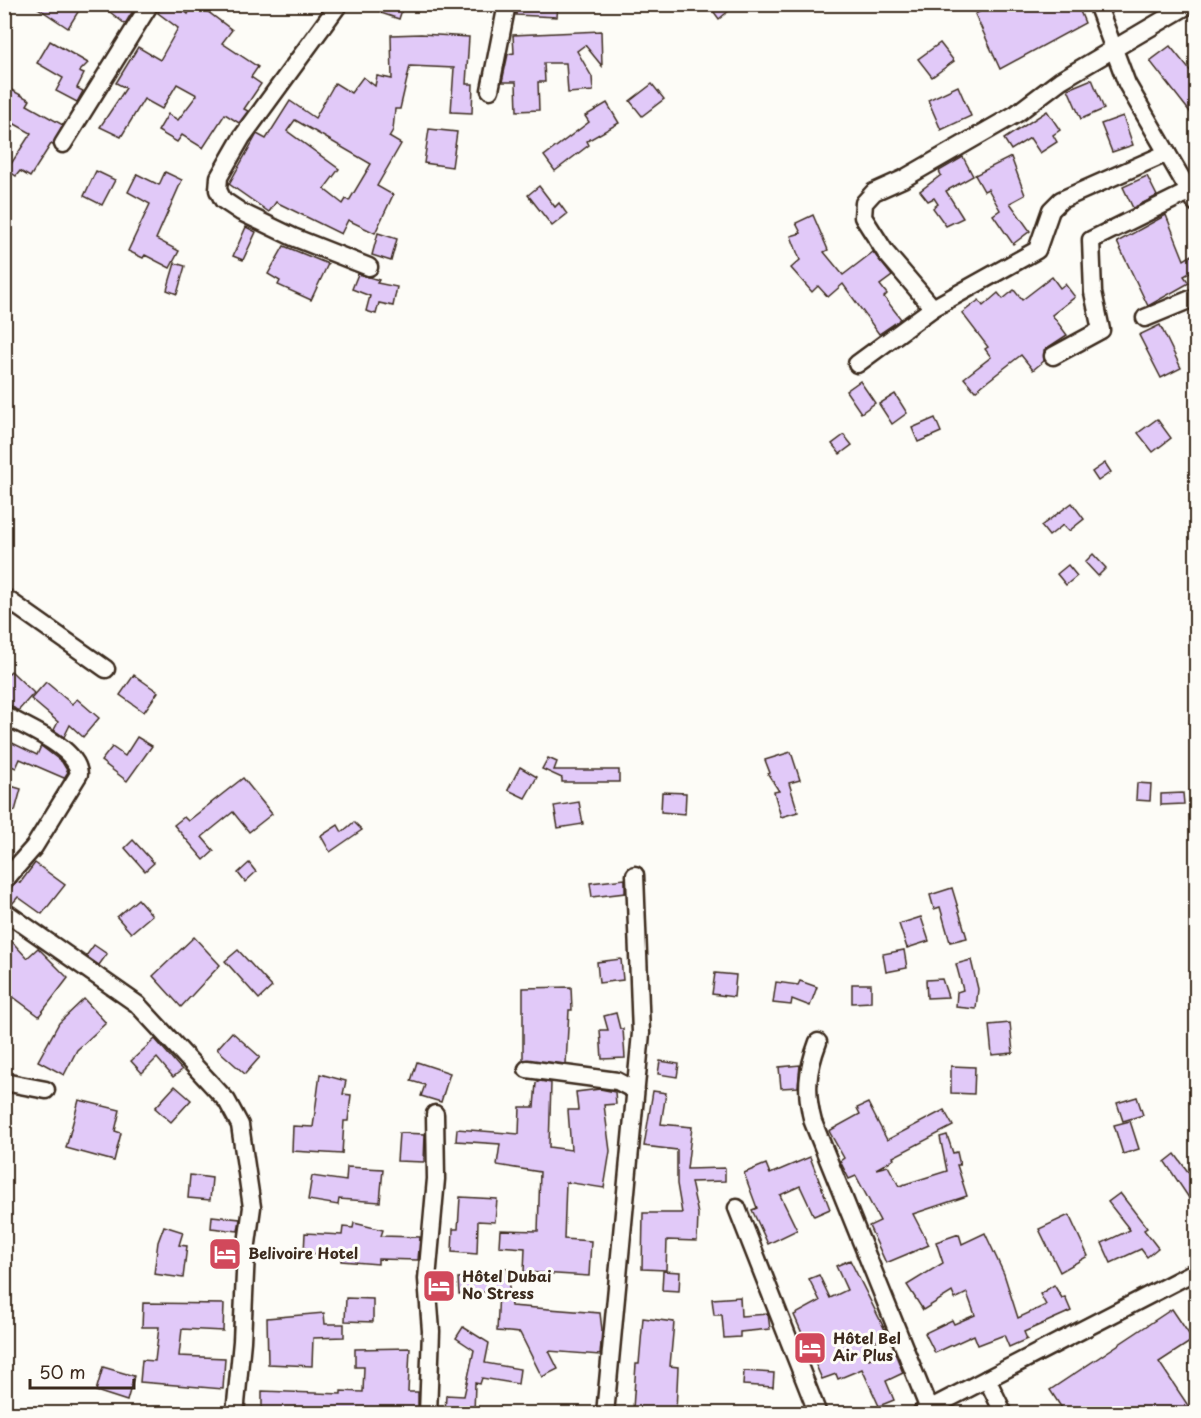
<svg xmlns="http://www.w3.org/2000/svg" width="1201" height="1418" font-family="'Playpen Sans',sans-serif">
<rect width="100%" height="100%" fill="#fdfcf7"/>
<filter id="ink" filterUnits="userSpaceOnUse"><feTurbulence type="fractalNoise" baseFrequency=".0167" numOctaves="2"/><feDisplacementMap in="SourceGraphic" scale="12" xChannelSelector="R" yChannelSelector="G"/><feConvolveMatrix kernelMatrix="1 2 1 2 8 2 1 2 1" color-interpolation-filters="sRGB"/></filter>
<g filter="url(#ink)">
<!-- building -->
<g fill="#e1c9f8" stroke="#3b2a1e" stroke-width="1.5" fill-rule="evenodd">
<polygon points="32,4 83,4 68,28"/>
<polygon points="100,4 137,4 125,24"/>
<polygon points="163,4 176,4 188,14 193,4 211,4 207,11 232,30 222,43 258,67 251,77 261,84 244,109 248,111 239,123 225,114 203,148 182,135 177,142 158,131 168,114 178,120 197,95 177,84 162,109 144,99 121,137 100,127 126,88 116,83 138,47 160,60 178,28 158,13"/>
<polygon points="384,4 404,4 399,19 381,13"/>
<polygon points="517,4 558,4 557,17 516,15"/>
<polygon points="708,4 737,4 719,19"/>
<polygon points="995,4 1077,4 1085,23 1000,69 975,14"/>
<polygon points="601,31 602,66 585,45 577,51 592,77 593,91 568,93 566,63 544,63 545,82 538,82 539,110 517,111 516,82 502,82 508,54 514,53 513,35"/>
<path d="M421,34L469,37L466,84H473L472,113L451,112L454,68L410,66L400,109H395L393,130L389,137L401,144L377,186L393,195L375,233L348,220L341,234L276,202L269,212L229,184L257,134L266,139L290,101L315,118L335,83L351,93L363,77L375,86L377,76L392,79L391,35ZM295,120L371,164L349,201L346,199L343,204L324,189L339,169L287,131Z"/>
<polygon points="50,41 88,63 79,72 84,74 77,88 83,91 77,102 56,91 63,78 37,63"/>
<polygon points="940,43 954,61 932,77 918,59"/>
<polygon points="1170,46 1197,79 1197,121 1150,61"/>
<polygon points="1092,79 1104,109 1081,119 1068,89"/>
<polygon points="652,84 664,99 642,116 630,101"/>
<polygon points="4,86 30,100 27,105 63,125 53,145 51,144 30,177 20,171 16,176 7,170 31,133 4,118"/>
<polygon points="958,86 971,116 941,130 928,100"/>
<polygon points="607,103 619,123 587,141 589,145 555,171 544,156 589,122 585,116"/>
<polygon points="1047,111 1060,130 1053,135 1057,142 1040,153 1030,138 1011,150 1004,139"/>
<polygon points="1123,116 1133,145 1112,152 1101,124"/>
<polygon points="429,129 457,132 452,167 424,163"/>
<polygon points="963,157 973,176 946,191 963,218 946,226 933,208 938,204 934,198 928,201 920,191 941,175 939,171"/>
<polygon points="1011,157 1025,195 1010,203 1030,231 1013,244 993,215 1000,210 988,189 984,191 975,175"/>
<polygon points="96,171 115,180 102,205 84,196"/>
<polygon points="165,172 182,180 156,239 179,251 170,268 145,255 143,258 128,251 150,204 128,192 137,174 159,185"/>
<polygon points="1147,176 1157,196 1133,208 1123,187"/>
<polygon points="539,186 555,207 559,203 567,214 552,226 528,195"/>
<polygon points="813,215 828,250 824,252 843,275 873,252 892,276 880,285 887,294 884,297 901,319 879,334 843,284 828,297 818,286 812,292 791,268 800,260 791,236 801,233 796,223"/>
<polygon points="1166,215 1184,260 1197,252 1197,269 1184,276 1189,283 1148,306 1117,242"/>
<polygon points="246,227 256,232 243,260 233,256"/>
<polygon points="378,233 397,239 391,261 372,255"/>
<polygon points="284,246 328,264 311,300 278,285 280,281 268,274"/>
<polygon points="175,263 185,266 177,294 167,290"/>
<polygon points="358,274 379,280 377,283 397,287 393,306 379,303 376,314 366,311 370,296 352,289"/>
<polygon points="1052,277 1060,288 1065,284 1075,297 1052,315 1067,335 1044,350 1044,361 1033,370 1021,355 975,391 964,378 991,357 985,349 988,347 962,313 979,300 983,306 998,293 1003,299 1014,290 1022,300"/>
<polygon points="1160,325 1181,368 1161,378 1139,335"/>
<polygon points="860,381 875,403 861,413 846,391"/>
<polygon points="895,394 907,413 892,424 879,404"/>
<polygon points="935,418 941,432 918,442 912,428"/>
<polygon points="1157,419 1171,438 1153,452 1138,433"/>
<polygon points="844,435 852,445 840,454 832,444"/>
<polygon points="1105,463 1111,472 1098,481 1092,472"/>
<polygon points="1072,503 1084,519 1069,531 1063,525 1049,536 1041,526"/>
<polygon points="1093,554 1106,568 1098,576 1085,562"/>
<polygon points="1068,565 1077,576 1066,585 1057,574"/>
<polygon points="11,671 34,693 18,711 4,700 4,678"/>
<polygon points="134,675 158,692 144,712 120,695"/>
<polygon points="46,682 72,704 77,699 99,718 83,737 70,725 64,737 54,730 58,722 31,699"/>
<polygon points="137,737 152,746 127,781 101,761 112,747 125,756"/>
<polygon points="4,739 37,755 41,746 62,762 68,772 64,778 20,759 16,768 4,763"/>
<polygon points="791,752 800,780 789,783 798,812 781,817 774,792 779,791 768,774 770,773 765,760"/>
<polygon points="548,758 557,762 554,770 619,770 619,782 562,782 562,778 542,769"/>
<polygon points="520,767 537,777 525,798 508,790"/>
<polygon points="243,778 272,814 249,832 233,812 202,837 214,851 204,860 174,825 184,817 188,821"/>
<polygon points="1137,783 1151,784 1150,801 1136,800"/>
<polygon points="4,784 21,789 15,811 4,808"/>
<polygon points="662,792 686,793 685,814 661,812"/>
<polygon points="1183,793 1184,804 1161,805 1161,794"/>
<polygon points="579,802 583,824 558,828 554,806"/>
<polygon points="354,822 362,830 330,852 321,836 338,825 342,832"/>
<polygon points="133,840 154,863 145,871 125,848"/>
<polygon points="35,863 65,885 42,914 18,897 12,904 4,901 5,891 17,882 20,883"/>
<polygon points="249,863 256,872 245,882 238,873"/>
<polygon points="625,879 625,893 592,897 590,883"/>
<polygon points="952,888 967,938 950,942 940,907 934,909 930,895"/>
<polygon points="138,899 152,915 131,933 117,917"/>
<polygon points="921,917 929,941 907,948 899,924"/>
<polygon points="4,933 27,958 38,948 68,978 39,1016 4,990"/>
<polygon points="194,937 220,965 181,1007 153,976"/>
<polygon points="94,945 107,954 99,965 86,956"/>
<polygon points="238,950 272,987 259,999 225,961"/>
<polygon points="904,950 907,968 886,972 883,954"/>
<polygon points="621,959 623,980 599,983 597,962"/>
<polygon points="971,960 978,989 976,1009 956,1007 957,992 963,990 956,964"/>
<polygon points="715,973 736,975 734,997 712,994"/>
<polygon points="942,979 948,997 927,998 926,980"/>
<polygon points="800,981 817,987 810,1006 792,999 791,1005 773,1003 776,982 798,985"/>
<polygon points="852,984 871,984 871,1002 852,1003"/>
<polygon points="571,987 572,1010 569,1010 566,1064 523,1060 523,988"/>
<polygon points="84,999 106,1023 77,1050 64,1075 38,1061 59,1023"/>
<polygon points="616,1013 620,1029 623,1029 625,1058 602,1059 600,1030 608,1030 604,1016"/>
<polygon points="1010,1023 1013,1053 992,1055 989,1025"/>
<polygon points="232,1032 260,1057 245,1074 217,1049"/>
<polygon points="155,1039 182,1070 173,1077 157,1058 142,1073 131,1061"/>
<polygon points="660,1061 679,1064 677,1077 658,1074"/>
<polygon points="417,1062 450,1073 441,1102 421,1096 425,1085 411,1081"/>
<polygon points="800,1065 798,1087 781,1088 779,1067"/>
<polygon points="951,1066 975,1067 974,1094 951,1093"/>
<polygon points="320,1074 346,1081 343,1094 351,1095 348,1121 344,1121 342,1154 292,1151 293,1126 313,1127"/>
<polygon points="540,1081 551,1083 549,1147 571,1150 568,1110 578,1110 576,1092 600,1089 615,1092 616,1104 604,1105 610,1151 604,1188 566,1182 564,1239 591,1241 589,1276 524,1272 525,1248 499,1246 500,1230 538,1231 540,1172 497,1165 500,1144 456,1141 457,1129 519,1134 520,1107 534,1107 536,1083"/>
<polygon points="175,1086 191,1100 171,1122 155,1108"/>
<polygon points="653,1091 666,1093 661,1124 692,1127 687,1169 725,1168 725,1181 691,1182 698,1214 697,1241 667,1240 666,1270 642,1269 643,1213 682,1213 677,1184 677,1150 644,1146"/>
<polygon points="1137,1097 1143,1115 1123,1121 1117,1103"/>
<polygon points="79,1100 120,1110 115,1131 121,1133 114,1161 66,1148"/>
<polygon points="868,1103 887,1140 944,1110 953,1126 893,1157 894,1159 876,1169 888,1166 899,1186 947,1171 940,1137 947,1135 953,1153 957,1152 960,1165 957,1165 967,1196 913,1214 929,1245 886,1263 869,1226 880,1221 856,1176 849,1179 840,1161 844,1158 829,1131 860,1114 857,1108"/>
<polygon points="1130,1121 1139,1149 1123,1154 1114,1125"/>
<polygon points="399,1133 425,1134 424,1162 397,1161"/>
<polygon points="1175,1154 1197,1184 1197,1210 1165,1162"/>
<polygon points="810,1157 830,1209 814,1216 800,1186 780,1195 797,1230 768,1244 752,1210 757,1208 744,1173 766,1164 770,1174"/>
<polygon points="347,1167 383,1169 380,1202 339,1199 338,1205 308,1200 312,1176 346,1181"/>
<polygon points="190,1175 212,1178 210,1200 188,1198"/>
<polygon points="1120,1193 1147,1228 1144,1230 1158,1248 1147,1257 1141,1249 1111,1263 1102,1243 1130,1230 1108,1202"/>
<polygon points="460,1197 497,1199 495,1222 478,1221 477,1254 452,1252 453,1229 458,1229"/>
<polygon points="1069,1215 1088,1256 1060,1272 1039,1229"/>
<polygon points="212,1216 240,1219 238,1231 211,1228"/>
<polygon points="354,1223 383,1230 381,1236 420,1237 418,1260 378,1259 378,1264 341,1261 341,1255 304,1253 305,1233 342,1235 343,1227 353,1228"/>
<polygon points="164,1226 183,1232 179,1245 187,1246 183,1278 154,1274 158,1242"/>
<polygon points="985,1233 1004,1274 1018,1318 1046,1305 1040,1294 1054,1285 1062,1298 1065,1297 1071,1311 1024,1332 1027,1339 1009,1347 1004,1335 978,1345 974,1335 935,1353 925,1333 952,1320 954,1324 975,1315 967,1293 955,1299 952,1292 923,1310 907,1285 943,1263 936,1242 959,1234 962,1244"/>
<polygon points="850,1260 887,1334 864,1349 869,1359 893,1348 903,1373 886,1381 894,1400 879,1406 862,1369 838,1379 836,1374 822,1379 794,1315 820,1301 809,1279 819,1275 830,1298 847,1290 836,1266"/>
<polygon points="501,1268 507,1268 511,1306 600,1313 602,1330 600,1355 549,1351 558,1369 542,1377 520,1333 497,1331 499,1291 459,1294 458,1278 500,1275"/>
<polygon points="663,1271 680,1272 679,1291 662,1290"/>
<polygon points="740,1297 741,1316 768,1314 770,1329 740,1332 740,1337 724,1338 722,1315 714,1315 712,1299"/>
<polygon points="346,1298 373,1299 373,1322 345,1321"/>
<polygon points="143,1303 224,1304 223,1331 182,1329 179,1356 225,1358 223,1389 140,1382 142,1360 155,1361 159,1327 142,1327"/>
<polygon points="1172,1309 1193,1340 1159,1362 1193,1413 1065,1413 1050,1390"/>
<polygon points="324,1313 325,1324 344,1324 344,1337 313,1338 312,1366 268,1364 267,1318"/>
<polygon points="643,1318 674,1322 670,1366 678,1367 676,1411 633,1409 636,1364 639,1364"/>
<polygon points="463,1327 489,1343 485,1363 520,1369 518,1384 482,1378 480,1384 475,1383 474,1413 445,1413 446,1395 464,1396 474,1350 456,1338"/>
<polygon points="410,1348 408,1392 418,1392 418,1413 262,1413 262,1391 341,1394 341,1391 363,1392 364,1367 355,1367 355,1349"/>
<polygon points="103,1367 134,1376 127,1401 96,1391"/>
<polygon points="744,1371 774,1373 773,1387 743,1385"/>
</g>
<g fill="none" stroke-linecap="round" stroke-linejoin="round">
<!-- minor casing -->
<g stroke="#3b2a1e" stroke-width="21">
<g id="minor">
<polyline points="339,4 242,137 219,177 218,190 223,200 241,212 293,237 369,267"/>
<polyline points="1097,4 1127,84 1196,203"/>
<polyline points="490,90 507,4"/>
<polyline points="63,144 150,4"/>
<polyline points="933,308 886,253 863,217 864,203 874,192 903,179 1016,114 1061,80 1190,4"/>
<polyline points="1145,318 1196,297"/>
<polyline points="1053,356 1101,330 1093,292 1091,240 1190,191"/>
<polyline points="857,364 933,308 1037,250 1051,210 1061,200 1167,153"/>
<polyline points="4,597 106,669"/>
<path d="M4,715C27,728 77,747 79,774L34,847L4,881"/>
<polyline points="4,911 137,1004 227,1101 240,1125 252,1207 246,1251 242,1341 235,1414"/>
<path d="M818,1042C807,1071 805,1092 813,1122L929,1409"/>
<polyline points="527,1069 617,1081 634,1090"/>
<polyline points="4,1082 46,1090"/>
<polyline points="737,1208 818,1414"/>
<polyline points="987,1379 1004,1414"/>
<polyline points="4,1412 9,1414"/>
<polyline points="921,1413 1196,1271"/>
<polyline points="428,1414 431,1331 427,1279 436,1179 435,1114"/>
<polyline points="605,1414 641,1033 635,875"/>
</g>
</g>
<!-- minor -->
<use href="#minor" stroke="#fdfcf7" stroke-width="16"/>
</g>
</g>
<!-- icons -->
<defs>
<g id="hotel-square" transform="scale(1.725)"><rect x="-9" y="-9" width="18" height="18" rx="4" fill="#d1495b" stroke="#fdfcf7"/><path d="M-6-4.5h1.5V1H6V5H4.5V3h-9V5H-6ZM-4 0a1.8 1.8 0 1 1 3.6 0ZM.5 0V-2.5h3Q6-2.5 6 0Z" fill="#fff"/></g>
</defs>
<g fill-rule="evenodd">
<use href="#hotel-square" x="225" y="1254"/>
<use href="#hotel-square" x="439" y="1286"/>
<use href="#hotel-square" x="810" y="1348"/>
</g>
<g text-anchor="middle" stroke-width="6" stroke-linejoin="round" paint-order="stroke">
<!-- poi labels -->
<g font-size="15" font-weight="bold" fill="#3b2a1e" stroke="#fdfcf7" text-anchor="start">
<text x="248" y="1259">Belivoire Hotel</text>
<text x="462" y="1282">Hôtel Dubai<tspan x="462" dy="17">No Stress</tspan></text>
<text x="833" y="1344">Hôtel Bel<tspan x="833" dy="17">Air Plus</tspan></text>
</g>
</g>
<!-- margin -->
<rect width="1201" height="1418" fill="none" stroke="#fdfcf7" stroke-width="24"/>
<rect x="12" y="12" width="1177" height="1394" fill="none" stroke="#3b2a1e" stroke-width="2" filter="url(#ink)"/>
<!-- scale -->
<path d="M30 1379v9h104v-9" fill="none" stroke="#3b2a1e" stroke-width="3"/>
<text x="39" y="1379" font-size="18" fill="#3b2a1e" stroke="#fdfcf7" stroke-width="4.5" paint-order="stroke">50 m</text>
</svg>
